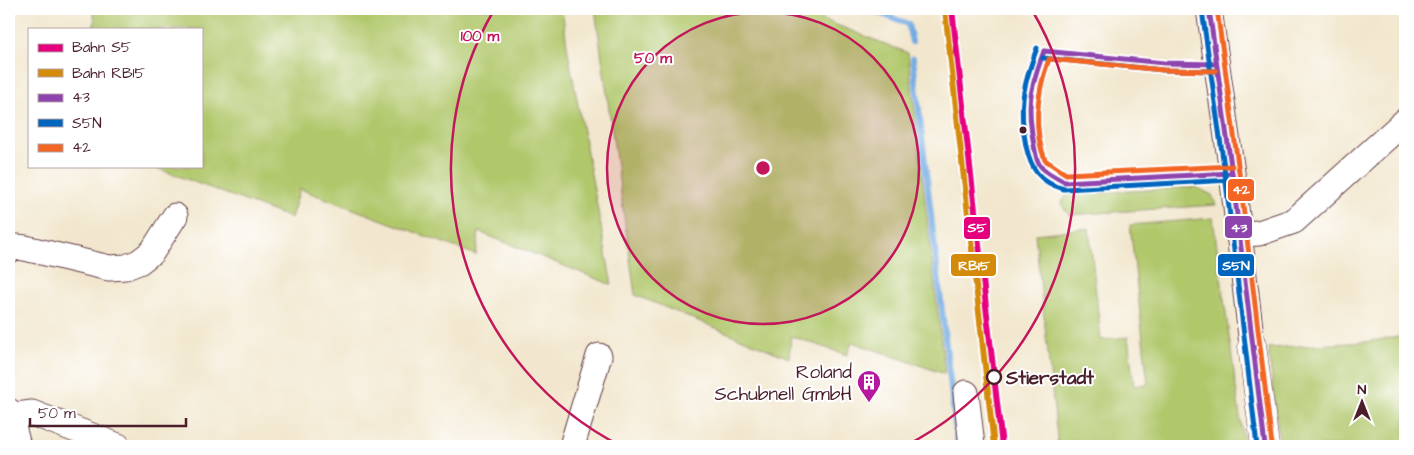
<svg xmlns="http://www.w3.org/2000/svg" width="1414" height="455" font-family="'Architects Daughter',sans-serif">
<rect width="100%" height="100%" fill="#fff"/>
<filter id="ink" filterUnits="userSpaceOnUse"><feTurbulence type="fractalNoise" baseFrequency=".02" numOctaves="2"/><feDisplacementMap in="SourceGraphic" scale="10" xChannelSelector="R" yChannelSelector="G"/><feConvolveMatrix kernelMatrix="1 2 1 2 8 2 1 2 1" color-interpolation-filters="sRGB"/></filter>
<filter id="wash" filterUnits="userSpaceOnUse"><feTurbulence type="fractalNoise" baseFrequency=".0096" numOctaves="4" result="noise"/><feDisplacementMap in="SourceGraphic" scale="20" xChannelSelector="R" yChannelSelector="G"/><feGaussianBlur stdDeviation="1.12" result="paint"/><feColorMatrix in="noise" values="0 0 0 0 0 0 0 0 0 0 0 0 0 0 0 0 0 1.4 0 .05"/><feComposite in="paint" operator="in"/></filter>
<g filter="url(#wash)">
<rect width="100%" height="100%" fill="#f2e7ce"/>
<!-- green -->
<g fill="#b0c76b" stroke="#7d734b">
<polygon points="93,9 562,9 568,52 612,285 479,232 476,255 300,189 291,218 151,166 201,166 201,29 92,29 95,22"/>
<polygon points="595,9 796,9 908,53 945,374 852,342 847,355 791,336 789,358 635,295"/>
<polygon points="1196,187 1212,195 1216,205 1069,215 1061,204 1067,195"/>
<polygon points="1213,218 1244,446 1058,446 1035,234 1089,228 1101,340 1128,337 1134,386 1148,384 1130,225"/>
<polygon points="1405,336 1405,446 1280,446 1268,348 1364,342"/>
</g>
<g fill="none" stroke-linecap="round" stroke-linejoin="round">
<!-- stream -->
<g stroke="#73ace3" stroke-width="6">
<polyline points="869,9 908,24 912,42"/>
<polyline points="913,58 957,441"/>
</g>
</g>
</g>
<g filter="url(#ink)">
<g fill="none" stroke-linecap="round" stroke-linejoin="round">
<!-- minor casing -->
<g stroke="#633d43" stroke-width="27">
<g id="minor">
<polyline points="1209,9 1232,173 1252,345"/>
<polyline points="1238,234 1259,233 1294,221 1405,121"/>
<polyline points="9,250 17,247 25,248 109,268 126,267 139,262 152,252 175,216"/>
<polyline points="966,393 972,446"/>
<polyline points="9,411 18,446"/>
<polyline points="10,416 32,413 118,446"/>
<polyline points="572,446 599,356"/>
</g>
</g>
<!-- tertiary casing -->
<g stroke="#633d43" stroke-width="29">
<polyline id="tertiary" points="1252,345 1265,446"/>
</g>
<!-- minor -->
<use href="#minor" stroke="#fff" stroke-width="25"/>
<!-- tertiary -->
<use href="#tertiary" stroke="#fff" stroke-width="28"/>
<!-- bus-1 casing -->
<g stroke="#fff" stroke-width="9">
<g id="bus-1">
<polyline points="1209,9 1232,173 1265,446"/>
<path d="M1044,51C1030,89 1026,105 1034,145C1035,151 1036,159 1039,164C1044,172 1056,177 1064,182L1232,173"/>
<polyline points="1044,51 1164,63 1216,64"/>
</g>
</g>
<!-- bus-2 casing -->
<g stroke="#fff" stroke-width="9">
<g id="bus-2">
<polyline points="1202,10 1225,174 1257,446"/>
<path d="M1037,48C1023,86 1018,106 1026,146C1031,169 1039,182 1064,189L1232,180"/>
<polyline points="1043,58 1163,70 1216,71"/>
</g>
</g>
<!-- bus-3 casing -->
<g stroke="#fff" stroke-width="9">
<g id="bus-3">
<polyline points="1217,9 1239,172 1272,445"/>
<path d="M1216,71L1163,70L1049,59C1037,92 1032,126 1045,160L1066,174L1232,166"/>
</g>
</g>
<!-- bus-1 -->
<use href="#bus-1" stroke="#8e44ad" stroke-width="5"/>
<!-- bus-2 -->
<use href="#bus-2" stroke="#0065bd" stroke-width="5"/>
<!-- bus-3 -->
<use href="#bus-3" stroke="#f26522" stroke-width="5"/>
<!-- rail-1 casing -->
<g stroke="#fff" stroke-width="10">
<polyline id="rail-1" points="952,9 1002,446"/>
</g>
<!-- rail-2 casing -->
<g stroke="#fff" stroke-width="10">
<polyline id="rail-2" points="945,10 994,446"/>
</g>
<!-- rail-1 -->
<use href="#rail-1" stroke="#e5007d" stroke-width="6"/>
<!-- rail-2 -->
<use href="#rail-2" stroke="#d48b09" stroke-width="6"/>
</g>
</g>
<!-- distance rings -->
<circle cx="763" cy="168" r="156" fill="#c2185b" fill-opacity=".12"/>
<g fill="none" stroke="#c2185b" stroke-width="2.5">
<circle cx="763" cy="168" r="156"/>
<path d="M621 446A312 312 0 0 1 494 10M1032 10A312 312 0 0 1 905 446"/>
</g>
<!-- icons -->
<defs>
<g id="building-pin" transform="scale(1.25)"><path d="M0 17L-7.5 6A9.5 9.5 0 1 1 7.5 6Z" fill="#b5179e" stroke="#fff"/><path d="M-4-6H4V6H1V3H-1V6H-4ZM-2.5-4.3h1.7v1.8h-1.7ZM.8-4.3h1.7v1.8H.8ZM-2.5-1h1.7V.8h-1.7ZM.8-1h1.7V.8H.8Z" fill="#fff"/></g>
</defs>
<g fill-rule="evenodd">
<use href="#building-pin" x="869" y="382"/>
</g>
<!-- markers -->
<circle fill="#4a1f2b" stroke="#fff" stroke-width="2" cx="1023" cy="130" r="4.5"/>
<circle fill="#fff" stroke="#4a1f2b" stroke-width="2.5" cx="994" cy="377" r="7"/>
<g text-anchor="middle" stroke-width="4" stroke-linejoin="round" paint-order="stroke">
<!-- poi labels -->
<g font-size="19" fill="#4a1f2b" stroke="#fff" text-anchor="end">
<text x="852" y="378">Roland<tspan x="852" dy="22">Schubnell GmbH</tspan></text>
</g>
<!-- stop labels -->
<g font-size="19" font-weight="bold" fill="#4a1f2b" stroke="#fff" text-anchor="start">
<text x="1006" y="384">Stierstadt</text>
</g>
</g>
<circle cx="763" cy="168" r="8" fill="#c2185b" stroke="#fff" stroke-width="2.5"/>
<g font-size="15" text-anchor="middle" font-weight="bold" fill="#c2185b" stroke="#fff" stroke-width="4" stroke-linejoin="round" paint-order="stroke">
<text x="480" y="41">100 m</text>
<text x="653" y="63">50 m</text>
</g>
<g stroke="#fff" stroke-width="2">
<rect x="1227" y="178" width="28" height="24" rx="5" fill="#f26522"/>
<rect x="1224" y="215" width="29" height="24" rx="5" fill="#8e44ad"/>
<rect x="963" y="216" width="28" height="24" rx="5" fill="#e5007d"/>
<rect x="1217" y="253" width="38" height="24" rx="5" fill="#0065bd"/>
<rect x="950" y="253" width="47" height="24" rx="5" fill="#d48b09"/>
</g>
<g font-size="14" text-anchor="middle" font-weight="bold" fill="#fff">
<text x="1241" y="194">42</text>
<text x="1239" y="232">43</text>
<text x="977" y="232">S5</text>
<text x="1236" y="270">S5N</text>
<text x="974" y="270">RB15</text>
</g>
<!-- margin -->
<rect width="1414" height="455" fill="none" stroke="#fff" stroke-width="30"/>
<!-- legend -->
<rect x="28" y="28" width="175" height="140" fill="#ffffff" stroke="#b7a5aa"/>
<rect x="38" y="44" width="25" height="8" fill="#e5007d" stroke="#b7a5aa"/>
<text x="72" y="52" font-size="15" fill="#4a1f2b">Bahn S5</text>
<rect x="38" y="69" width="25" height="8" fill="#d48b09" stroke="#b7a5aa"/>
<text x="72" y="78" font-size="15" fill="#4a1f2b">Bahn RB15</text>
<rect x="38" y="94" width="25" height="8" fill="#8e44ad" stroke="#b7a5aa"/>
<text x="72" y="102" font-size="15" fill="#4a1f2b">43</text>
<rect x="38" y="119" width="25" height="8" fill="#0065bd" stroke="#b7a5aa"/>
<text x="72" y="128" font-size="15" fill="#4a1f2b">S5N</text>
<rect x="38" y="144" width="25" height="8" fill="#f26522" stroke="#b7a5aa"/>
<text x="72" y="152" font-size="15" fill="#4a1f2b">42</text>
<!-- north arrow -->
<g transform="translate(1362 402)" stroke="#ffffff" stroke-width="4" paint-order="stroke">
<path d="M0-4L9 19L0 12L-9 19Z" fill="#4a1f2b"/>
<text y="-8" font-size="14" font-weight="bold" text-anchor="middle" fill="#4a1f2b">N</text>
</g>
<!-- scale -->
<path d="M30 418v8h156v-8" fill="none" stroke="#4a1f2b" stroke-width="2.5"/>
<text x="38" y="418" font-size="15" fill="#4a1f2b" stroke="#ffffff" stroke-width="4" paint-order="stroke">50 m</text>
</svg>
